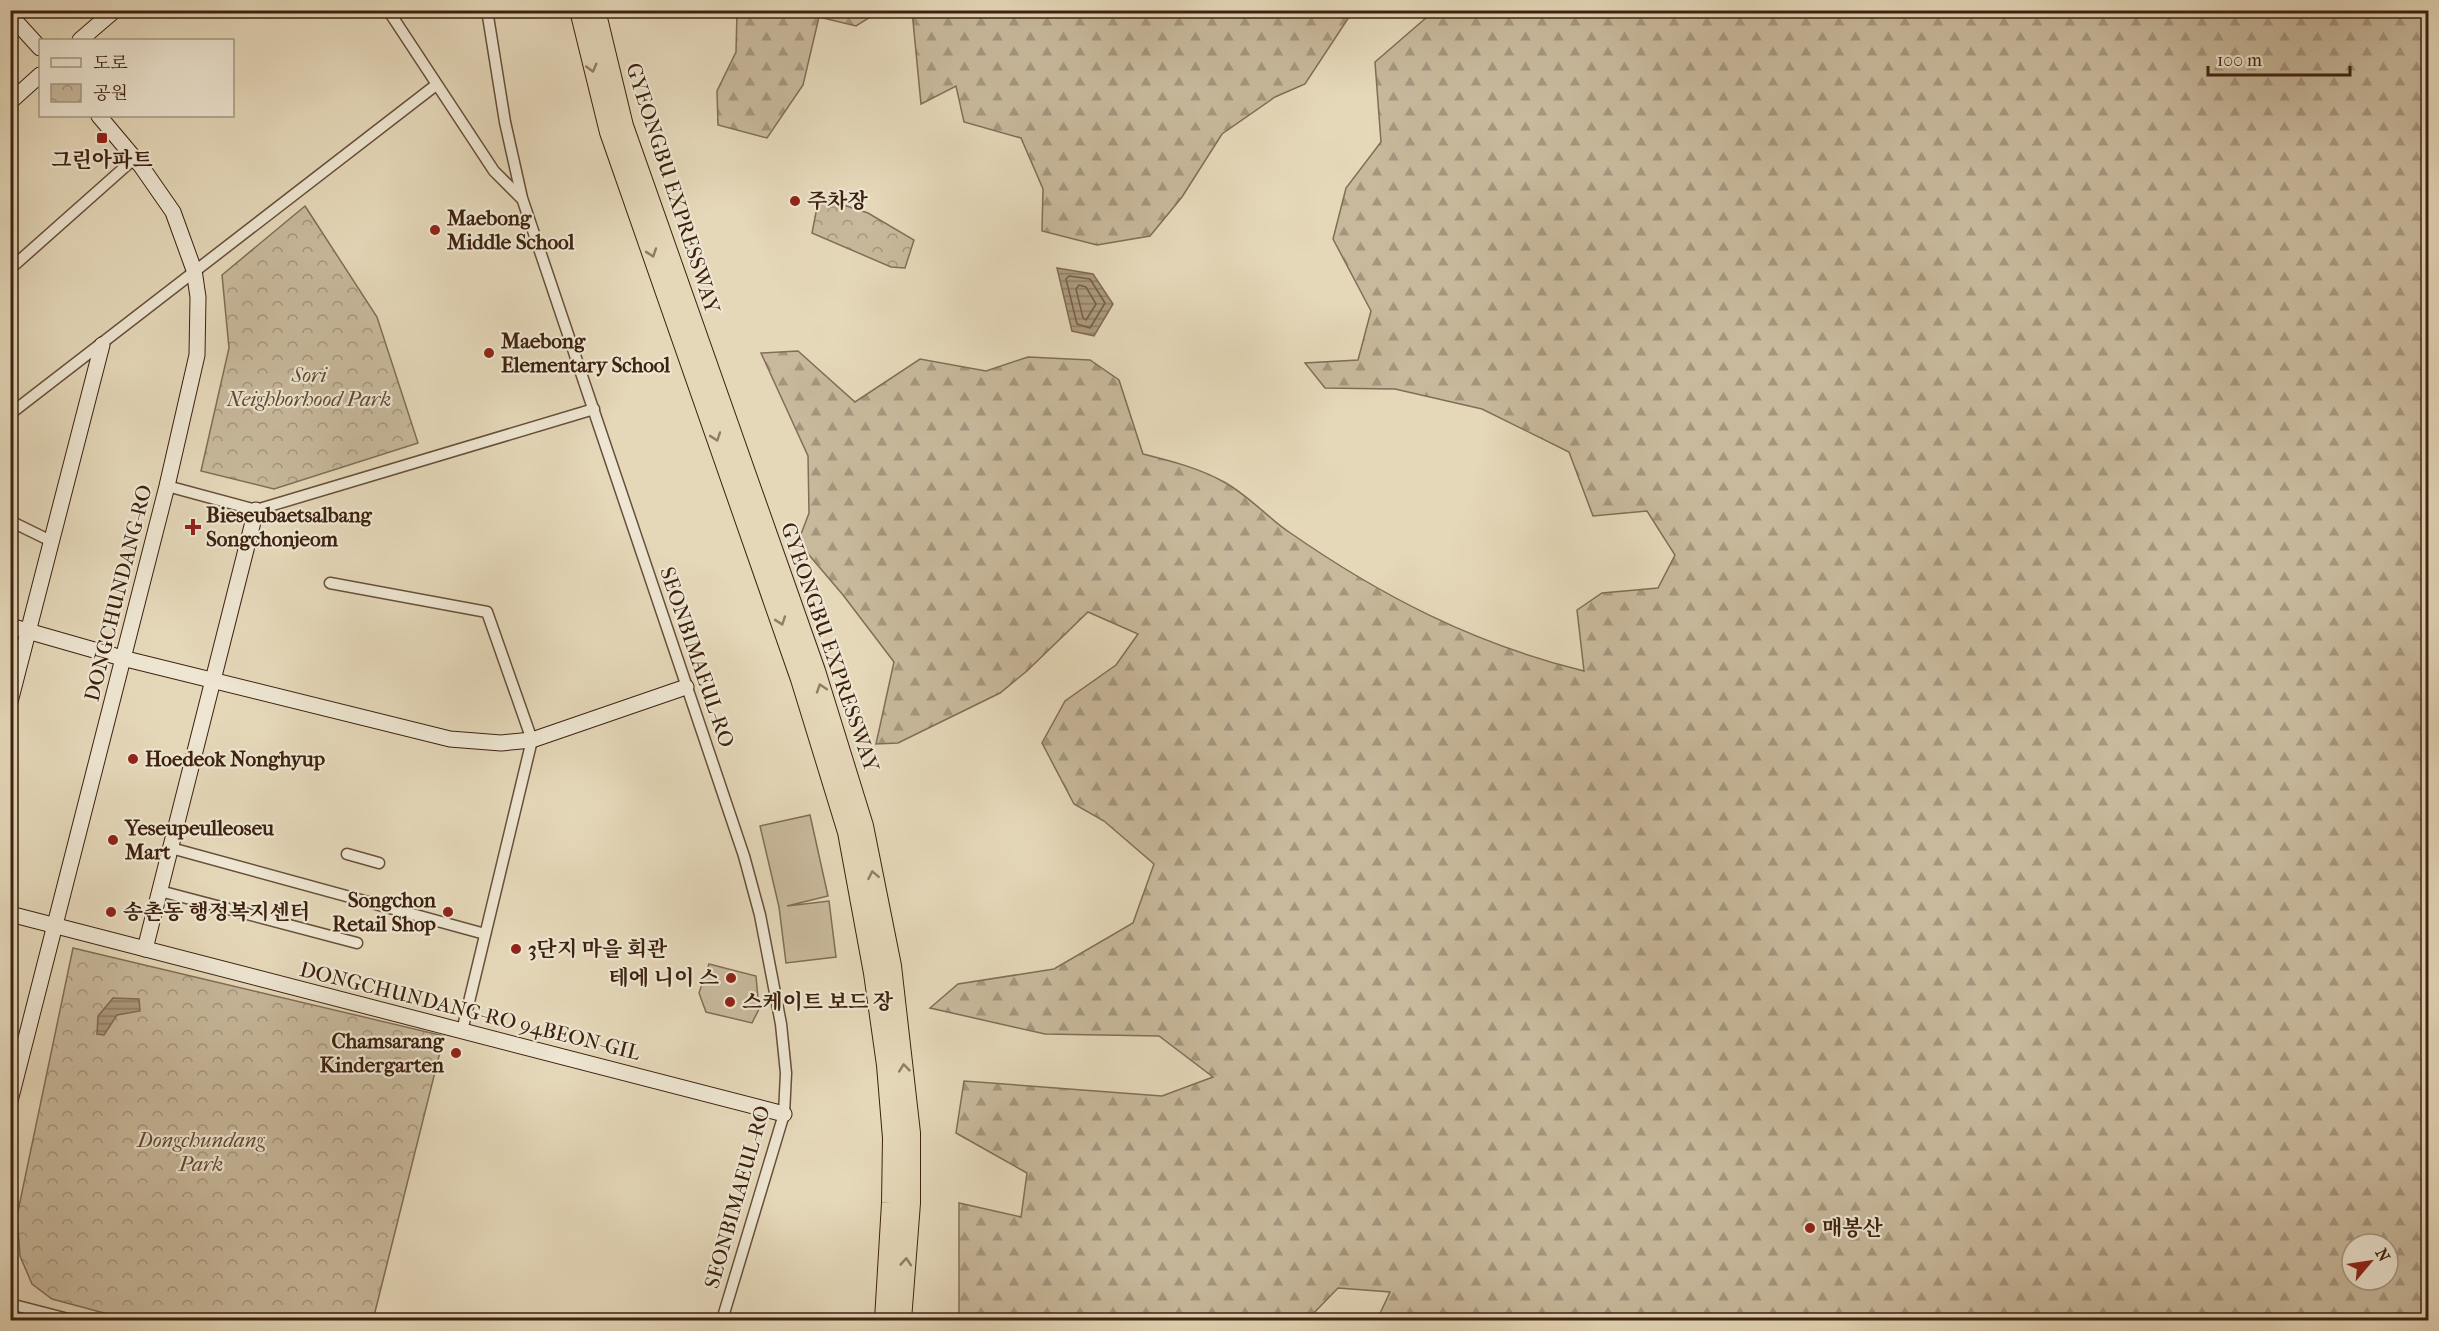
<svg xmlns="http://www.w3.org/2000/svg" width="2439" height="1331" font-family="'IM FELL French Canon','Noto Serif KR',serif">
<defs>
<pattern id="forest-firs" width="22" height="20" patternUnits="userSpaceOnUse" patternTransform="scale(1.5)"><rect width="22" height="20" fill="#c8b99c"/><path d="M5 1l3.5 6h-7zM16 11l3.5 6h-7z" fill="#a4967e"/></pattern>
<pattern id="park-crowns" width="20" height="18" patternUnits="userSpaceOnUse" patternTransform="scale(1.5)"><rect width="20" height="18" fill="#c8b99c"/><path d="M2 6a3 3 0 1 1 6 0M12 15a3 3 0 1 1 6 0" fill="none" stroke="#a4967e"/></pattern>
<pattern id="water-rules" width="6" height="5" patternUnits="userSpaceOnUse" patternTransform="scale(1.5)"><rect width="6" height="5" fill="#ac9a7f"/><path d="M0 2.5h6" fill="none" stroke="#8d7d66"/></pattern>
</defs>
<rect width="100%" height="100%" fill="#e5d8b9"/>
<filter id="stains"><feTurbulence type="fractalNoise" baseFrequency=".00333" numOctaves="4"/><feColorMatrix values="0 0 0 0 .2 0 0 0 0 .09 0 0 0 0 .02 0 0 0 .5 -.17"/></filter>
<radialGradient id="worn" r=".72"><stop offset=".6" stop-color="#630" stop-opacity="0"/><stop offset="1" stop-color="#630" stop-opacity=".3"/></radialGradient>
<!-- forest -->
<g fill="url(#forest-firs)" stroke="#826d56" stroke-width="1.5" fill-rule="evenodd">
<polygon points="737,11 737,10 880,11 856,26 819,17 803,85 767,138 718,125 717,91 736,52"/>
<polygon points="912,11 912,10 1353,11 1305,84 1275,97 1222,134 1182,197 1150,236 1097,245 1042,231 1043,189 1021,138 964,122 956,86 921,104"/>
<path d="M1434,11H2428V1320H1377L1390,1292L1338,1288L1307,1320H959V1203L1021,1217L1027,1173L956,1133L964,1081L1162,1096L1213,1077L1159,1036L1045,1034L930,1008L958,984L1054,969L1133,923L1154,864L1104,821L1074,804L1042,743L1065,701L1116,665L1138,634L1088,612L1028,670L1000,693L898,743L876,744L894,662L843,595L798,542L809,513L808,456L761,353L798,351L855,402L920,359L986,371L1028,357L1090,360L1119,380L1143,454C1171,461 1199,468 1224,482C1248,495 1267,517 1289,532C1381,596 1474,644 1584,671L1577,610L1602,593L1658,588L1675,555L1647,511L1593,516L1569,452L1482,409L1395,389L1325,388L1305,363L1358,360L1371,311L1333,239L1346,188L1381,142L1375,62ZM2352,1244H2388V1280H2352Z"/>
</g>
<!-- park -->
<g fill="url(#park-crowns)" stroke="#826d56" stroke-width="1.5">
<polygon points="819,197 868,213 914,240 905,268 891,267 812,233"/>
<polygon points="305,206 377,317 418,443 274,489 201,471 229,348 222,275"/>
<polygon points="73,948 444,1036 373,1320 130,1320 52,1299 32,1284 20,1256 17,1216"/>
</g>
<!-- garden -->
<g fill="#c8b99c" stroke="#826d56" stroke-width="1.5">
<polygon points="810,815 828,896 787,906 829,901 836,957 786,963 779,907 760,826"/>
<polygon points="709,964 756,976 759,1009 752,1023 706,1012 699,993"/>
</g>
<!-- water -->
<g fill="url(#water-rules)" stroke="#806a52" stroke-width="1.5">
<polygon points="1057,268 1093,274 1113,304 1094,336 1072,331"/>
<polygon points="113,998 139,999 140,1011 117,1015 104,1035 97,1034 98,1016"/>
</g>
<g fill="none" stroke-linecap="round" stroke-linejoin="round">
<!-- shore -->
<g stroke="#745e47" stroke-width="1.5">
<polygon points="1069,276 1090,279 1105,303 1090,328 1077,324 1066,279"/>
<polygon points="1079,285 1086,287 1096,304 1086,320 1083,318 1076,289"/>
</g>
<!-- street casing -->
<g stroke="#674f3a" stroke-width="13">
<g id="street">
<polyline points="388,10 494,171 521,198"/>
<polyline points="487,10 505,122 522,198 744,856 760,915 781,1024 786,1073 784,1114 722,1320"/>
<polyline points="10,269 135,158"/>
<polyline points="10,414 436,85"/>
<polyline points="167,486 256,510 594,409"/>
<polyline points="10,521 51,541"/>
<polyline points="330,583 487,612 532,740 462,1031"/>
<polyline points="171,848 485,934"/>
<polyline points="347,854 379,863"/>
<polyline points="160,891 357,943"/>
<polyline points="10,1304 72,1320"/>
</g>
</g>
<!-- secondary casing -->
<g stroke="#3d210f" stroke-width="17">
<g id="secondary">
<polyline points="10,15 40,48"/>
<polyline points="80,40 115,10"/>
<polyline points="10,102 40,75"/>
<polyline points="10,626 122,658 450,739 501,743 532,740 686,687"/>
<polyline points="10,702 102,345"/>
<polyline points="10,914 784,1114"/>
<polyline points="145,949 256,510"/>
<polyline points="10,1101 167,486 197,355 198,297 194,270 173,212 141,166 99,116"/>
</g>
</g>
<!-- highway casing -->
<g stroke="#3d210f" stroke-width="22">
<g id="highway">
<polyline points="580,10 610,132 801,679 848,832 874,973 887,1065 893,1138 892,1203 885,1320"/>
<polyline points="595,10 623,126 815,671 863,826 891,966 910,1133 910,1203 901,1320"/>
</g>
</g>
<!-- street -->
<use href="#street" stroke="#eee6d2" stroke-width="10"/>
<!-- secondary -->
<use href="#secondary" stroke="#eee6d2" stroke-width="15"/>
<!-- highway -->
<use href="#highway" stroke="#e5d8b9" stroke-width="20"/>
</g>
<!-- one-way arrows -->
<defs><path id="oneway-chevron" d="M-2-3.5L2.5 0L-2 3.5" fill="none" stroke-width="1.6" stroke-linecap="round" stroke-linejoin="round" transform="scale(1.5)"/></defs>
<g stroke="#917c64">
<use href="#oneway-chevron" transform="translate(592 68) rotate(75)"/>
<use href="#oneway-chevron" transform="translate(652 253) rotate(71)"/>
<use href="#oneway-chevron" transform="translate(716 437) rotate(71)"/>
<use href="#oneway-chevron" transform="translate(781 621) rotate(71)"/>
<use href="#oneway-chevron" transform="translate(821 688) rotate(-108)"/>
<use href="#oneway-chevron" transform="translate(873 875) rotate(-101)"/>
<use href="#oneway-chevron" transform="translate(904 1068) rotate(-96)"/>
<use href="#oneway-chevron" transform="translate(906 1262) rotate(-86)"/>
</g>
<!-- markers -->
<g fill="#8f2418" stroke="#eee6d2" stroke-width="2">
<rect x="96" y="132" width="12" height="12" rx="3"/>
<circle cx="795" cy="201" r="6"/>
<circle cx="435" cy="230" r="6"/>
<circle cx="489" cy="353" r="6"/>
<path d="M190 518h6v6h6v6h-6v6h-6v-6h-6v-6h6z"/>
<circle cx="133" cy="759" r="6"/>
<circle cx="113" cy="840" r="6"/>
<circle cx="111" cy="912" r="6"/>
<circle cx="448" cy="912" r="6"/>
<circle cx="516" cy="949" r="6"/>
<circle cx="731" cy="978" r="6"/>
<circle cx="730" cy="1002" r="6"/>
<circle cx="456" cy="1053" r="6"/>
<circle cx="1810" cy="1228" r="6"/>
</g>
<g text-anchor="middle" stroke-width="4.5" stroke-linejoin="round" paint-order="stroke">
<!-- poi labels -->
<g font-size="21" font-weight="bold" fill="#3d210f" stroke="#eee6d2" text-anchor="start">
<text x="102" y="167" text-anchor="middle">그린아파트</text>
<text x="807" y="208">주차장</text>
<text x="447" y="225">Maebong<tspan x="447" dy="24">Middle School</tspan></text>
<text x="501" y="348">Maebong<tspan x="501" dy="24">Elementary School</tspan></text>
<text x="206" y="522">Bieseubaetsalbang<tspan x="206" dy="24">Songchonjeom</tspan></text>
<text x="145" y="766">Hoedeok Nonghyup</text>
<text x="125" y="835">Yeseupeulleoseu<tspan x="125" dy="24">Mart</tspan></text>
<text x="436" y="907" text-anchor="end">Songchon<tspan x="436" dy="24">Retail Shop</tspan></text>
<text x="123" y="919">송촌동 행정복지센터</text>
<text x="528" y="956">3단지 마을 회관</text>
<text x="719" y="985" text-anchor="end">테에 니이 스</text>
<text x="742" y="1009">스케이트 보드 장</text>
<text x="444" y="1048" text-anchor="end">Chamsarang<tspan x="444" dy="24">Kindergarten</tspan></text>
<text x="1822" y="1235">매봉산</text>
</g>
<!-- street labels -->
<g font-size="21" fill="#3d210f" stroke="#eee6d2">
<text transform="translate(673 188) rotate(72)" y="7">GYEONGBU EXPRESSWAY</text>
<text transform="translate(118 593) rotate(-76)" y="7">DONGCHUNDANG-RO</text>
<text transform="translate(830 647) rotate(71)" y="7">GYEONGBU EXPRESSWAY</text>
<text transform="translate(697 657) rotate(71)" y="7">SEONBIMAEUL-RO</text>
<text transform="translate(470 1011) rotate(14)" y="7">DONGCHUNDANG-RO 94BEON-GIL</text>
<text transform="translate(737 1197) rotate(-74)" y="7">SEONBIMAEUL-RO</text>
</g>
<!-- park labels -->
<g font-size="21" font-style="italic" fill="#604732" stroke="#eee6d2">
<text x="309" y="382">Sori<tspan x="309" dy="24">Neighborhood Park</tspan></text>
<text x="201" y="1147">Dongchundang<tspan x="201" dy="24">Park</tspan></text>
</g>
</g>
<!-- margin -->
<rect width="2439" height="1331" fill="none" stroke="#e5d8b9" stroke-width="36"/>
<rect x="12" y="12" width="2415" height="1307" fill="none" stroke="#3d210f" stroke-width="3"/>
<rect x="18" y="18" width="2403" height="1295" fill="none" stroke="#3d210f" stroke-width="1.5"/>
<!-- legend -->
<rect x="39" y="39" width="195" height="78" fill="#eee6d2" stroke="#a79784" stroke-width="1.5"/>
<rect x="51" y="58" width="30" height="9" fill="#eee6d2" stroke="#a79784" stroke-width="1.5"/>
<text x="93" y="69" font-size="18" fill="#3d210f">도로</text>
<rect x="51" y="84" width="30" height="18" fill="url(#park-crowns)" stroke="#a79784" stroke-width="1.5"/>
<text x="93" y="99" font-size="18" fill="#3d210f">공원</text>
<!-- north arrow -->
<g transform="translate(2370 1262) rotate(61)"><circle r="28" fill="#eee6d2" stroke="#a79784" stroke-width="1.5"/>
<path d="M0-4.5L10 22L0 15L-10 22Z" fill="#8f2418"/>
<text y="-9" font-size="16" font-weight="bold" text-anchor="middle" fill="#3d210f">N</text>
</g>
<!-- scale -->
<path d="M2208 66v9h142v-9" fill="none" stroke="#3d210f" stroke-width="3"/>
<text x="2217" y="66" font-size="18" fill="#3d210f" stroke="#eee6d2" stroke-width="4.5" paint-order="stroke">100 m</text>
<rect width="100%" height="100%" filter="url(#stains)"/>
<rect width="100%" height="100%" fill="url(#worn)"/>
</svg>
